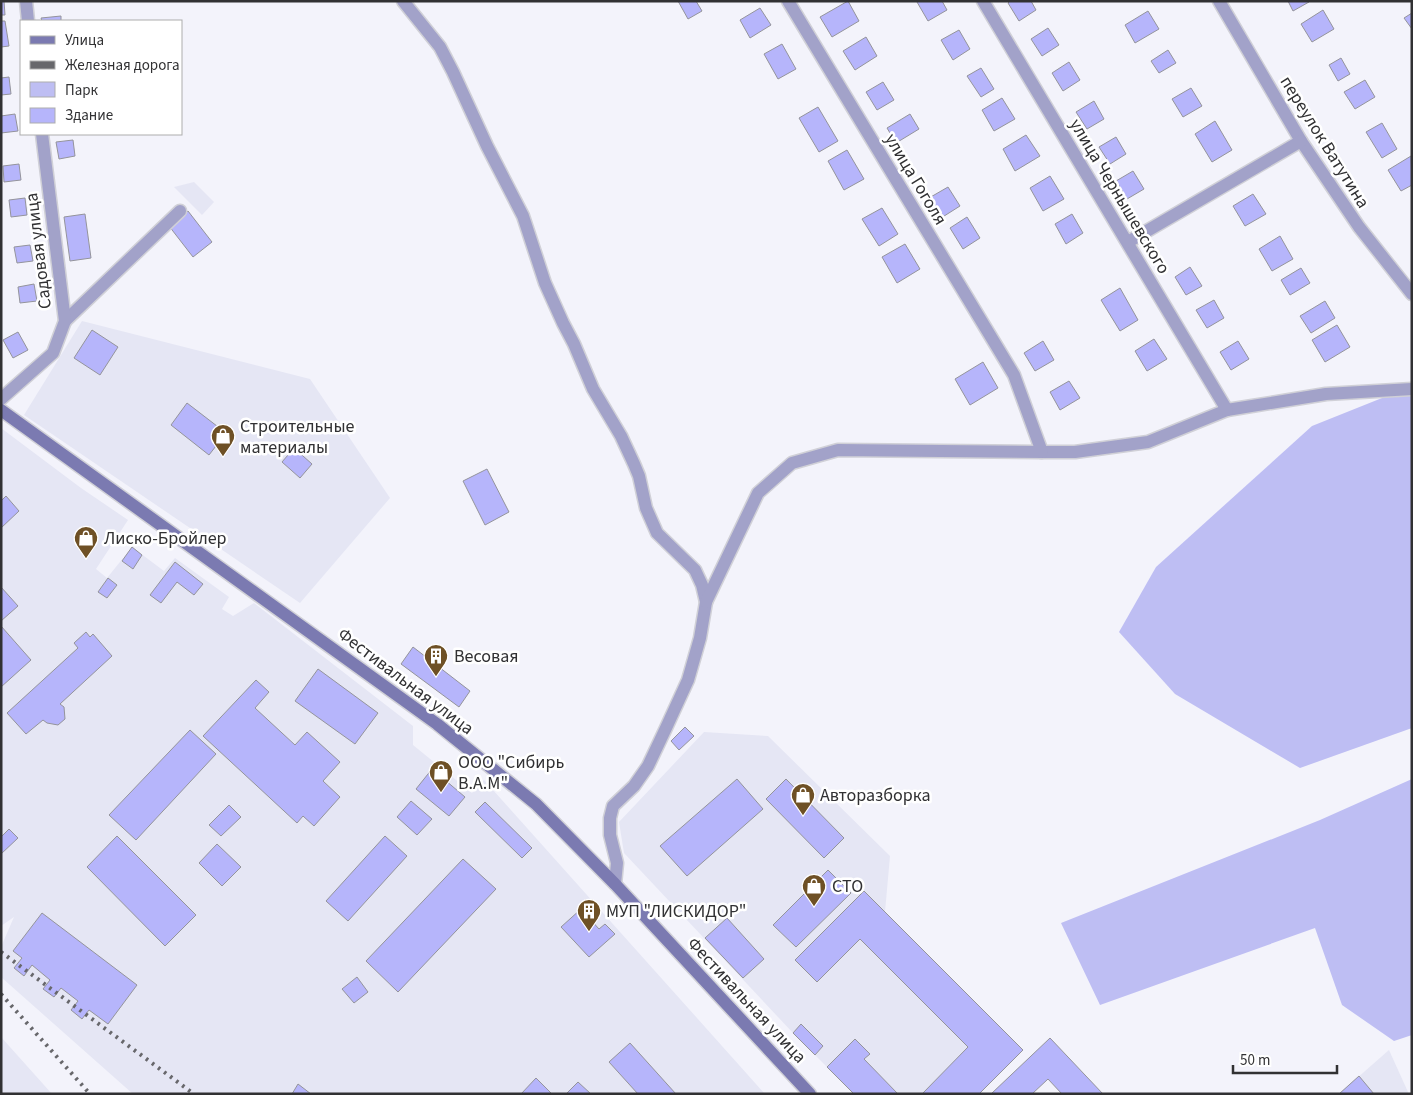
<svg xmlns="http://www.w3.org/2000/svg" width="1413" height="1095" font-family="'Source Sans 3',sans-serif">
<rect width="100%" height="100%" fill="#f3f3fb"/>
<!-- built -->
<g fill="#e5e6f4">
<polygon points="194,182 214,202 202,215 174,187"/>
<polygon points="82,321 310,379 390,498 300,603 24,415"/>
<polygon points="1,428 81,488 128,520 96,569 107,578 132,547 164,571 175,558 229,597 222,609 233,616 254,603 413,726 413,745 472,793 484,780 765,1094 133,1094 1,977 1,947 14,917 1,926"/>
<polygon points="704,732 768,736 890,856 885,912 1023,1050 979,1094 854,1094 793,1033 624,853 619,822"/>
<polygon points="1,1037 52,1094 1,1094"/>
<polygon points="1389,1050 1408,1092 1407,1094 1339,1094"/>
</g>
<!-- green -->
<g fill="#bebef3">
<polygon points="1412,386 1412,728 1300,768 1175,694 1119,632 1156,567 1312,426"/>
<polygon points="1412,779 1412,1035 1394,1041 1342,1005 1315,928 1100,1005 1061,923 1320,820"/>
</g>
<!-- building -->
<g fill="#b6b5fb" stroke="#94949b">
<polygon points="1,1 4,1 5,15 1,15"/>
<polygon points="678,1 696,1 702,11 688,19"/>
<polygon points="848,1 859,21 832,37 820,17"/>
<polygon points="918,1 942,1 947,10 928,21 917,2"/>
<polygon points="1010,1 1031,1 1036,10 1019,21 1008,3"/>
<polygon points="1288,1 1309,1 1309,2 1293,11"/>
<polygon points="760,8 771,25 750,38 740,20"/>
<polygon points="1323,10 1334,29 1312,42 1301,24"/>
<polygon points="1148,11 1159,29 1135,43 1125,25"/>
<polygon points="1412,13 1412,29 1404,18"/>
<polygon points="61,16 61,21 42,21 41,18"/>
<polygon points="1,21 5,21 9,46 1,47"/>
<polygon points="1048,28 1059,45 1042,56 1031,39"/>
<polygon points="959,30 970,49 953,60 941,40"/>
<polygon points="866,37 877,56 855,70 843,51"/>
<polygon points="782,44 796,69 778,79 764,54"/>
<polygon points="1168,50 1176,63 1159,73 1151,61"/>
<polygon points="1341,58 1350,74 1338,81 1329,65"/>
<polygon points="1069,62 1080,80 1063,91 1052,73"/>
<polygon points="981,68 994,89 981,97 967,76"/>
<polygon points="9,77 11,94 1,95 1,78"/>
<polygon points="1365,80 1375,97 1355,109 1344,92"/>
<polygon points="883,82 894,100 877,110 866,92"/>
<polygon points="1191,88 1202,106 1183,117 1172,99"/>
<polygon points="1002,98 1015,119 994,131 982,110"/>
<polygon points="1094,101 1104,119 1087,129 1076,112"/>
<polygon points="818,107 838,141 819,152 799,118"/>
<polygon points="15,114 18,131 1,133 1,116"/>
<polygon points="910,114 919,129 896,143 887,128"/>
<polygon points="1215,121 1232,150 1212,162 1195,134"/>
<polygon points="1382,123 1397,149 1382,158 1366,132"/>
<polygon points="1026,135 1040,156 1015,171 1003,149"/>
<polygon points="1116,137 1126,154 1110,164 1099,147"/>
<polygon points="73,140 75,156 59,159 56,142"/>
<polygon points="847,150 864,179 844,190 828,161"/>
<polygon points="1411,156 1412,185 1401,191 1388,170"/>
<polygon points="19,164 21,180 4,182 3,166"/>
<polygon points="1133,171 1144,189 1127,199 1116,181"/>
<polygon points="1050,176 1064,199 1043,211 1030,188"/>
<polygon points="948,187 960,206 941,218 929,198"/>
<polygon points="1253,194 1266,214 1245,226 1233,206"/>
<polygon points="25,198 27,215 11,217 9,200"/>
<polygon points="882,208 898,234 879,246 862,219"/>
<polygon points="188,211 212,242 193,257 169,226"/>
<polygon points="85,214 91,258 70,261 64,217"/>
<polygon points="1072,214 1083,233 1066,244 1055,224"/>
<polygon points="967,217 980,238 963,249 950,228"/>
<polygon points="1280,236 1293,259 1272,271 1259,249"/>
<polygon points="905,244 920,269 897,283 882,257"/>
<polygon points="30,245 33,261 17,263 14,247"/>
<polygon points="1190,267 1202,286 1186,295 1175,277"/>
<polygon points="1301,268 1310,283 1290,295 1281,280"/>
<polygon points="34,284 37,301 20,303 18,287"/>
<polygon points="1120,288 1138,320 1120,331 1101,300"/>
<polygon points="1214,300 1224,318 1207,328 1196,310"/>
<polygon points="1325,301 1335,318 1311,333 1300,316"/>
<polygon points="1337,325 1350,347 1325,362 1312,340"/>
<polygon points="92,330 118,347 100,375 74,358"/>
<polygon points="18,332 28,350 13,358 3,340"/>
<polygon points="1154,339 1167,359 1147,371 1135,351"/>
<polygon points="1043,341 1054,360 1035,371 1024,353"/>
<polygon points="1238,341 1249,359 1231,370 1220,352"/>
<polygon points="983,362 998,388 970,405 955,379"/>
<polygon points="1069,381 1080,398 1060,410 1050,392"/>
<polygon points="187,403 226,433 209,455 171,425"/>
<polygon points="294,448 312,464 300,478 282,462"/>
<polygon points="487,469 509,512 485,525 463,481"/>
<polygon points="6,496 19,511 1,528 1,501"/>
<polygon points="132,547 142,555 133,569 122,561"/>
<polygon points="175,562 203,584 194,595 177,582 161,603 150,595"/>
<polygon points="108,578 117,585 107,598 98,592"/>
<polygon points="1,587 18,606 1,621"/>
<polygon points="1,626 31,660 1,687"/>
<polygon points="86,632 90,637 93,634 112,656 60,704 64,707 65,719 58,725 47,723 43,720 26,734 7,713 78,648 74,643"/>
<polygon points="413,647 470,691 459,707 401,664"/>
<polygon points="318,669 378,713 355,744 295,701"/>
<polygon points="256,680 269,692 255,708 295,745 307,732 340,762 323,781 340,797 314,826 303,816 297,823 203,736"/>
<polygon points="685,727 694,736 679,750 671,741"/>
<polygon points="190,730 216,754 136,840 109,815"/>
<polygon points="432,769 465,797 449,816 416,789"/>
<polygon points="737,779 763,809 687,876 660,846"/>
<polygon points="786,779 844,838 824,858 766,799"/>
<polygon points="411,801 432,819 417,835 397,817"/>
<polygon points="485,802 532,848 522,858 475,812"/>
<polygon points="229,805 241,817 221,836 209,825"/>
<polygon points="9,829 18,838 1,854 1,837"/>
<polygon points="117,836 196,915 165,946 87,867"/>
<polygon points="385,836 407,856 348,921 326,901"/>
<polygon points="217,844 241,867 222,886 199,863"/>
<polygon points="463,859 496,889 398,992 366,961"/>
<polygon points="828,870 851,893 796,947 773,925"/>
<polygon points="864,891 1023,1050 979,1094 922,1094 968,1047 860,939 817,982 795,960"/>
<polygon points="581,909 599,929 605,924 615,934 589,957 561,927"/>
<polygon points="42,913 137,985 108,1024 89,1010 82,1019 71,1010 78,1001 61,988 54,997 43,989 50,980 32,965 24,976 14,968 22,958 13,951"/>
<polygon points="727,918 764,959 743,978 705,938"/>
<polygon points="357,977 368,992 354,1003 342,989"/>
<polygon points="801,1024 823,1046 815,1055 793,1033"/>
<polygon points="1050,1038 1103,1094 1062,1094 1048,1079 1032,1094 991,1094"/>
<polygon points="855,1039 870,1054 864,1059 898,1094 854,1094 827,1067"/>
<polygon points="630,1043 676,1094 638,1094 609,1062"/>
<polygon points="1359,1076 1374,1094 1339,1094"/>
<polygon points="536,1078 552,1094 521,1094"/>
<polygon points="578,1082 591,1094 566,1094"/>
<polygon points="298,1084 311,1094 292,1094"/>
</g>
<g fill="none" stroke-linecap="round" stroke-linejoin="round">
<!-- street casing -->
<g stroke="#d0d0d7" stroke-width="15">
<g id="street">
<polyline points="26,1 28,21"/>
<polyline points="403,1 440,47 453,72 487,146 523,216 545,283 563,323 574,344 593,389 621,436 634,464 639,476 646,508 657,533 695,570 702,585 706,602 700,638 688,680 666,728 648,766 634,786 613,806 610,818 610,835 617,863 615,884"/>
<polyline points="788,1 1014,375 1042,452 1075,452 1148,442 1227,410 1326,394 1412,389"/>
<polyline points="983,1 1227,410"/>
<polyline points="1219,1 1301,141 1359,227 1412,294"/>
<polyline points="1128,242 1301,141"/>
<polyline points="65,321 180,211"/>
<polyline points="1,399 53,353 65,321 42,134"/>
<polyline points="706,602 758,493 792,463 838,450 1042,452"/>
</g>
</g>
<!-- secondary casing -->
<g stroke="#d0d0d7" stroke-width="15">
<polyline id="secondary" points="1,410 437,724 536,804 615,884 810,1094"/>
</g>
<!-- street -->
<use href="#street" stroke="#a2a2c9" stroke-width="12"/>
<!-- secondary -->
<use href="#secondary" stroke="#7b7ab1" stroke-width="12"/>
<!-- rail -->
<g stroke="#67676b" stroke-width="4" stroke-dasharray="2.5 5" stroke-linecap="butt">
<polyline points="1,952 194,1094"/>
<polyline points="1,994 90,1094"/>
</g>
</g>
<!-- icons -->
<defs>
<g id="shop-pin" transform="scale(1.25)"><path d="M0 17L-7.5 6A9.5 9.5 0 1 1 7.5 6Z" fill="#6e5025" stroke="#fff"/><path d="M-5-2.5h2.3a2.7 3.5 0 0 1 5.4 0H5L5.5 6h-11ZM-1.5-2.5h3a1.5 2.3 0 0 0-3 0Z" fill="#fff"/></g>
<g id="building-pin" transform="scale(1.25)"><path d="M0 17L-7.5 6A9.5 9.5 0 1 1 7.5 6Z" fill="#6e5025" stroke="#fff"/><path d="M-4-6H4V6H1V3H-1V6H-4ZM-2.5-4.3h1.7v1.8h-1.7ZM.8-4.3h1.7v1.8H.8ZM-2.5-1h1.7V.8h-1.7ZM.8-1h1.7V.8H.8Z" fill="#fff"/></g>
</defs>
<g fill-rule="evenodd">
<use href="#shop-pin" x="223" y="436"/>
<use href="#shop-pin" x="86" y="538"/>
<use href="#building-pin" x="436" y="656"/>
<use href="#shop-pin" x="441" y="772"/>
<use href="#shop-pin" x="803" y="795"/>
<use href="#shop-pin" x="814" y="886"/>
<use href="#building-pin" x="589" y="911"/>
</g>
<g text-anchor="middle" stroke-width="5" stroke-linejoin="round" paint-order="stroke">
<!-- street labels -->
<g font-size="18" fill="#313133" stroke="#fff">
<text transform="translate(1325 142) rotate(58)" y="6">переулок Ватутина</text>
<text transform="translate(916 179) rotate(59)" y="6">улица Гоголя</text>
<text transform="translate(1120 196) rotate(59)" y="6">улица Чернышевского</text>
<text transform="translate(38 251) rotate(-97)" y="6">Садовая улица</text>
<text transform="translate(406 681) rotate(37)" y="6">Фестивальная улица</text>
<text transform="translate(747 1000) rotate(47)" y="6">Фестивальная улица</text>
</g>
<!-- poi labels -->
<g font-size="18" fill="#313133" stroke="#fff" text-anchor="start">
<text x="240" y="432">Строительные<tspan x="240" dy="21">материалы</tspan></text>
<text x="104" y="544">Лиско-Бройлер</text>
<text x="454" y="662">Весовая</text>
<text x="458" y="768">ООО "Сибирь<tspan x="458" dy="21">В.А.М"</tspan></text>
<text x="820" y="801">Авторазборка</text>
<text x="832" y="892">СТО</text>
<text x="606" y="917">МУП "ЛИСКИДОР"</text>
</g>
</g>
<!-- border -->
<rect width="1413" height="1095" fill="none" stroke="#313133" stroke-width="5"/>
<!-- legend -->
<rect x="20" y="20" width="162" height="115" fill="#ffffff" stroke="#adadad"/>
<rect x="30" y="36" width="25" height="8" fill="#7b7ab1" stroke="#adadad"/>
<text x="65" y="45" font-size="15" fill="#313133">Улица</text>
<rect x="30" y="61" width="25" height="8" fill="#67676b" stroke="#adadad"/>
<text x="65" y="70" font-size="15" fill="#313133">Железная дорога</text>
<rect x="30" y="82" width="25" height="15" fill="#bebef3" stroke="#adadad"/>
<text x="65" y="95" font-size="15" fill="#313133">Парк</text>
<rect x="30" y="108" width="25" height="15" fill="#b6b5fb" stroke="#adadad"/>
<text x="65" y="120" font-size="15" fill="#313133">Здание</text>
<!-- scale -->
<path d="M1233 1065v8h104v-8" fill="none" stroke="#313133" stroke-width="2.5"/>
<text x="1240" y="1065" font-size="15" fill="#313133" stroke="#ffffff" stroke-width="4" paint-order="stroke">50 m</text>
</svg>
